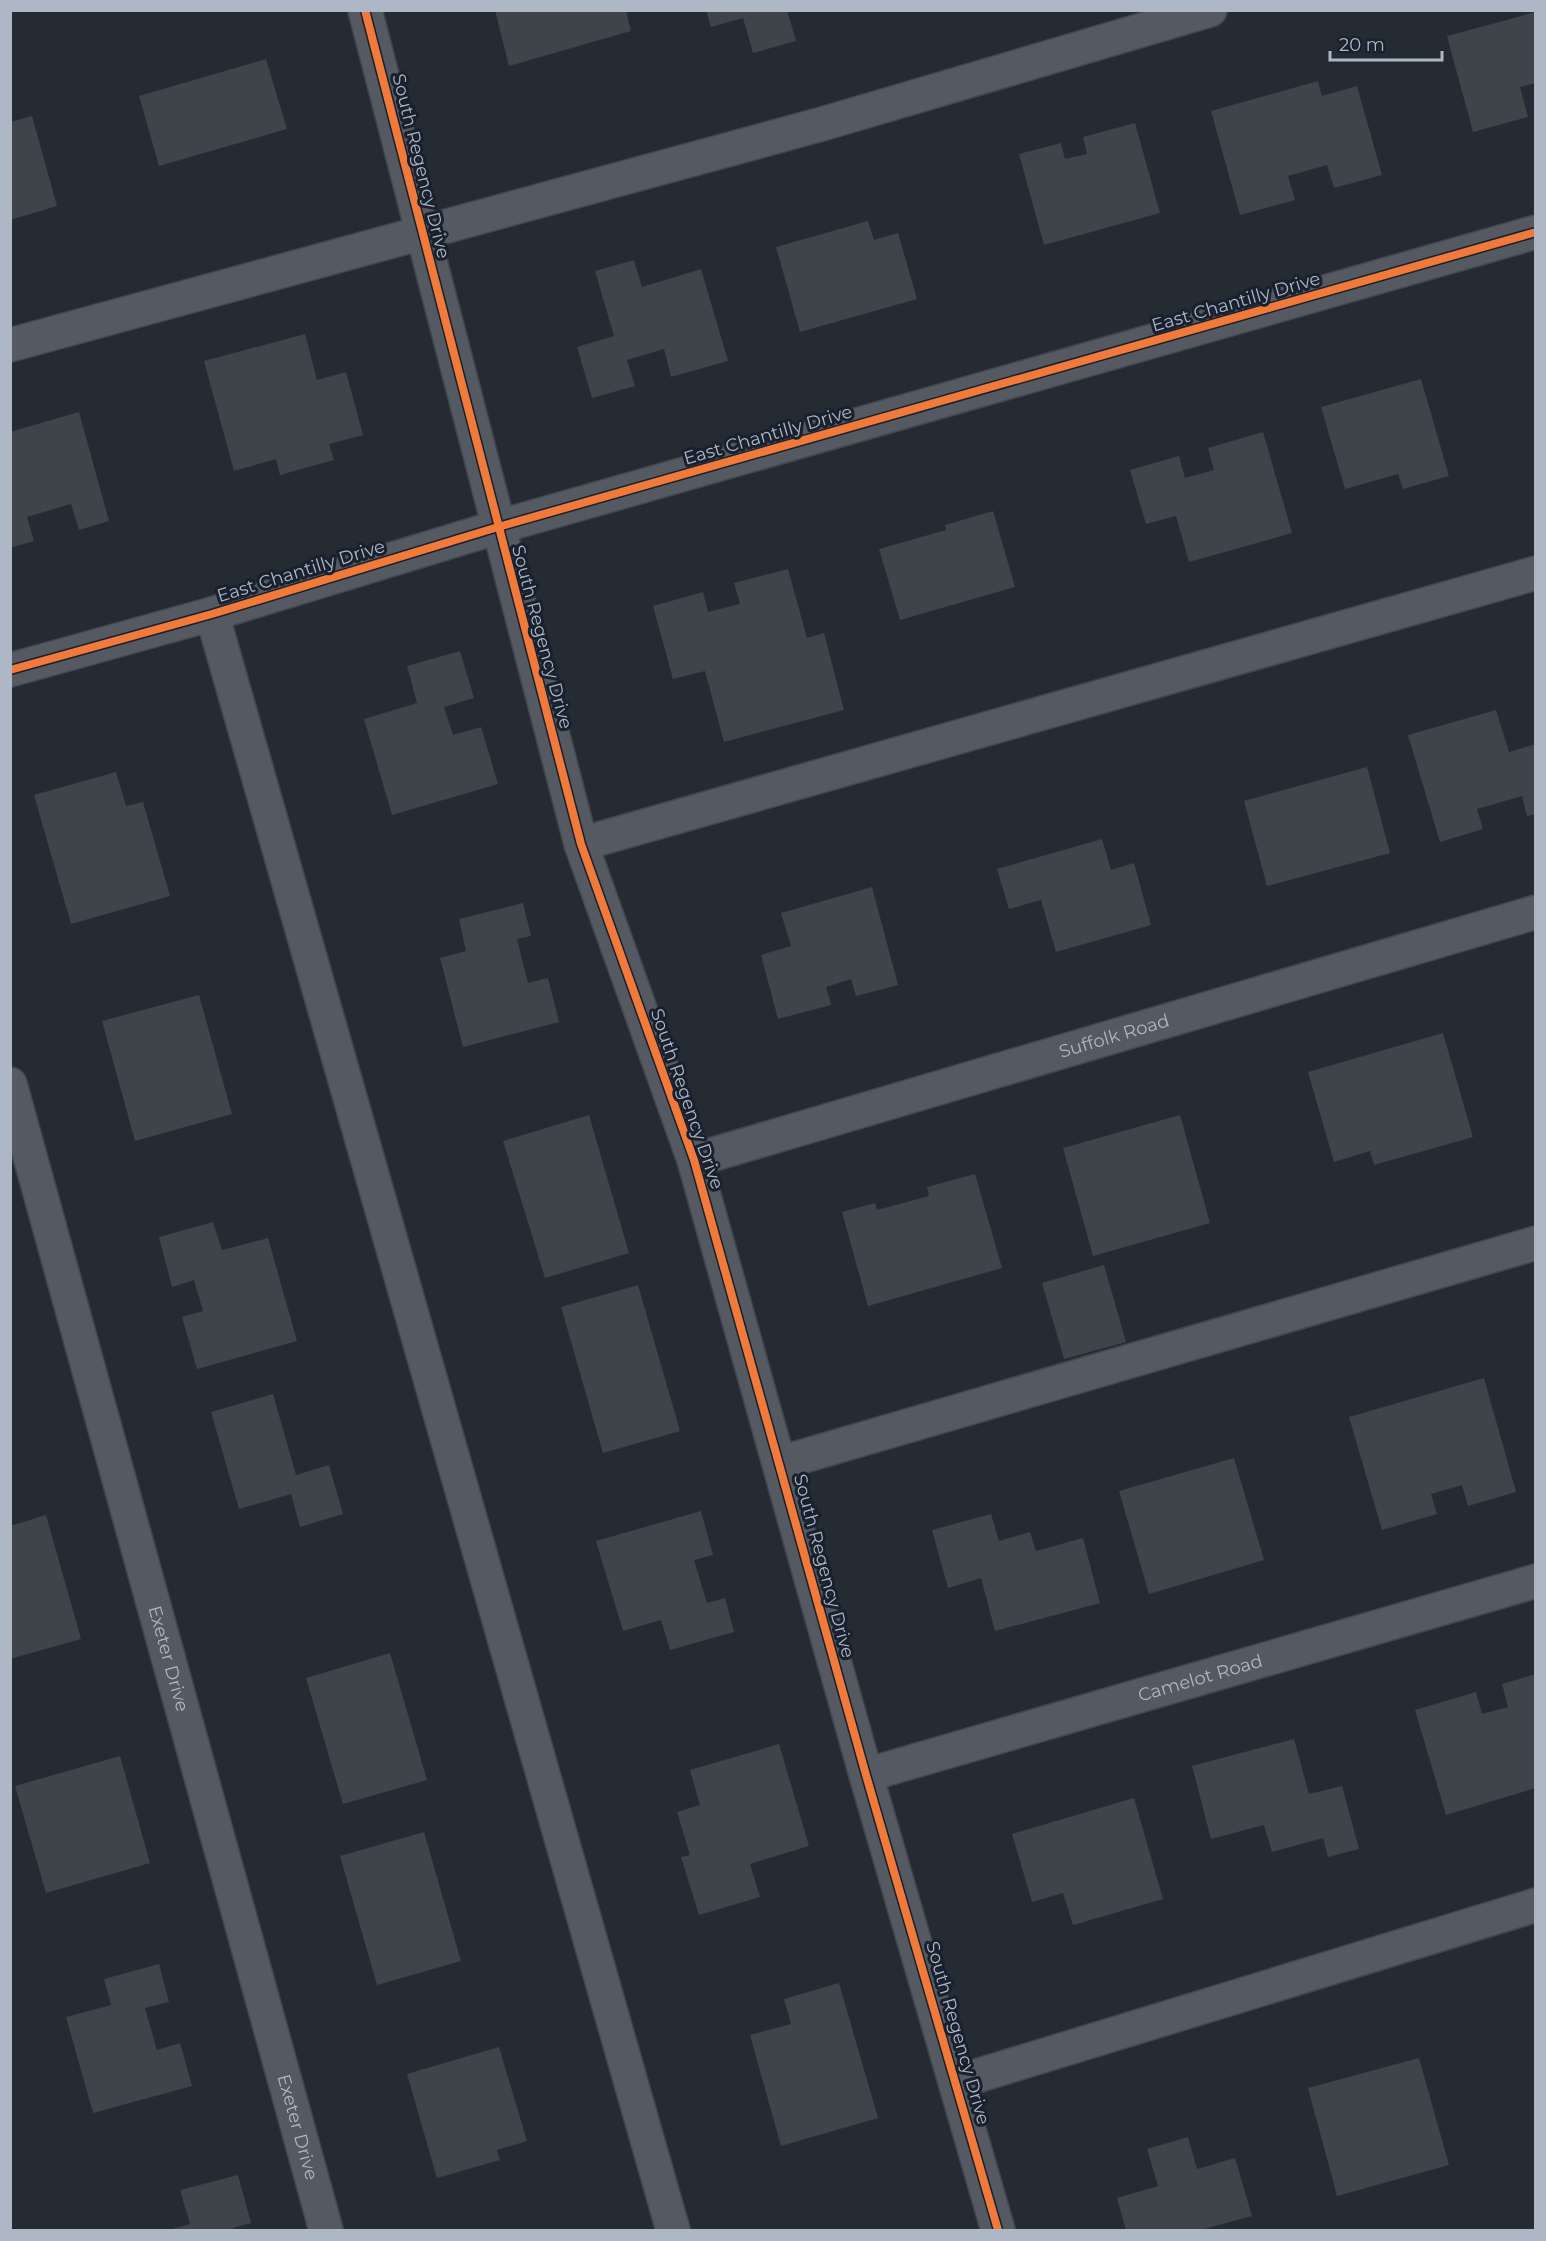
<svg xmlns="http://www.w3.org/2000/svg" width="1546" height="2241" font-family="Montserrat,sans-serif">
<rect width="100%" height="100%" fill="#252b33"/>
<!-- building -->
<g fill="#3f444b">
<polygon points="495,10 626,10 631,31 509,66"/>
<polygon points="706,10 787,10 796,41 753,53 743,18 711,27"/>
<polygon points="1536,12 1536,83 1520,87 1528,117 1473,132 1447,36"/>
<polygon points="266,59 287,129 159,166 139,96"/>
<polygon points="1318,81 1322,96 1357,86 1382,175 1334,188 1327,165 1288,176 1295,200 1240,215 1211,111"/>
<polygon points="32,116 57,206 10,220 10,122"/>
<polygon points="1135,123 1160,213 1044,245 1019,154 1061,143 1065,159 1087,154 1083,137"/>
<polygon points="868,221 874,240 898,233 917,299 800,332 776,247"/>
<polygon points="634,260 642,287 701,269 728,361 671,377 664,349 627,360 635,386 592,398 577,347 614,336 595,271"/>
<polygon points="305,334 317,380 346,372 363,435 329,444 334,460 280,475 276,459 234,471 204,361"/>
<polygon points="1421,379 1449,476 1403,489 1398,474 1345,489 1321,407"/>
<polygon points="79,412 109,521 79,530 71,504 27,517 34,541 10,548 10,432"/>
<polygon points="1263,432 1292,533 1189,562 1176,516 1146,524 1130,470 1179,456 1185,478 1214,470 1208,448"/>
<polygon points="993,511 1015,587 900,620 879,549 946,530 945,525"/>
<polygon points="788,569 807,638 824,633 844,710 724,742 705,671 673,679 653,606 703,592 708,612 740,604 734,583"/>
<polygon points="460,651 474,698 444,707 453,735 481,727 498,784 392,815 364,719 417,703 407,666"/>
<polygon points="1496,710 1509,752 1536,744 1536,814 1527,816 1522,796 1477,809 1483,829 1440,842 1408,735"/>
<polygon points="1367,767 1390,853 1267,886 1244,801"/>
<polygon points="116,772 126,806 143,802 170,896 71,924 34,795"/>
<polygon points="1102,839 1111,870 1134,863 1151,925 1056,952 1041,900 1009,909 997,869"/>
<polygon points="872,887 898,985 856,996 851,979 826,987 831,1005 778,1019 761,955 791,946 781,913"/>
<polygon points="523,903 531,936 517,939 528,983 548,978 559,1022 463,1047 440,958 466,951 459,919"/>
<polygon points="199,995 232,1114 135,1141 102,1021"/>
<polygon points="1443,1033 1473,1137 1374,1165 1370,1151 1334,1162 1308,1072"/>
<polygon points="589,1115 629,1253 545,1278 503,1141"/>
<polygon points="1180,1115 1210,1223 1093,1256 1063,1148"/>
<polygon points="975,1174 1002,1268 868,1306 842,1212 875,1203 877,1210 929,1196 927,1187"/>
<polygon points="213,1222 222,1250 268,1238 297,1341 197,1369 182,1317 203,1311 194,1280 172,1287 159,1237"/>
<polygon points="1104,1265 1126,1342 1064,1359 1042,1283"/>
<polygon points="638,1285 680,1431 603,1453 561,1307"/>
<polygon points="1484,1378 1516,1492 1468,1506 1462,1485 1431,1494 1437,1514 1382,1530 1349,1417"/>
<polygon points="273,1394 296,1475 329,1465 343,1514 300,1527 291,1494 239,1509 211,1412"/>
<polygon points="1234,1458 1264,1560 1149,1594 1119,1491"/>
<polygon points="701,1511 713,1555 694,1560 707,1603 725,1598 734,1632 670,1650 661,1620 623,1631 596,1541"/>
<polygon points="991,1514 999,1541 1030,1532 1036,1551 1083,1538 1100,1603 995,1631 981,1578 948,1588 932,1530"/>
<polygon points="46,1515 81,1639 10,1659 10,1526"/>
<polygon points="390,1653 427,1780 343,1804 306,1678"/>
<polygon points="1536,1674 1536,1788 1446,1815 1415,1710 1476,1692 1482,1714 1508,1707 1502,1684"/>
<polygon points="1294,1739 1309,1794 1342,1786 1359,1849 1328,1857 1323,1838 1272,1852 1264,1825 1211,1839 1192,1766"/>
<polygon points="779,1744 809,1846 750,1864 760,1897 699,1915 681,1857 690,1855 677,1812 700,1805 690,1770"/>
<polygon points="120,1756 150,1863 46,1893 15,1786"/>
<polygon points="1134,1798 1163,1899 1073,1925 1063,1893 1032,1902 1012,1834"/>
<polygon points="424,1832 461,1961 377,1985 340,1856"/>
<polygon points="159,1964 169,2002 145,2008 157,2050 180,2043 192,2086 93,2113 66,2017 111,2005 104,1979"/>
<polygon points="839,1983 878,2118 781,2146 750,2035 791,2024 784,1999"/>
<polygon points="499,2047 527,2141 497,2150 500,2160 437,2178 407,2074"/>
<polygon points="1419,2058 1449,2165 1337,2196 1308,2088"/>
<polygon points="1188,2137 1197,2169 1235,2158 1252,2216 1200,2230 1126,2230 1117,2198 1158,2186 1147,2149"/>
<polygon points="238,2175 251,2223 233,2228 233,2230 169,2230 190,2224 180,2190"/>
</g>
<g fill="none" stroke-linecap="round" stroke-linejoin="round">
<!-- minor casing -->
<g stroke="#42474e" stroke-width="36">
<g id="minor">
<polyline points="365,10 581,844 694,1160 866,1775 998,2230"/>
<polyline points="10,345 822,124 1210,10"/>
<polyline points="212,614 673,2230"/>
<polyline points="10,670 212,614 498,527 1536,232"/>
<polyline points="581,844 1536,573"/>
<path id="s1" d="M10,1084L326,2230"/>
<path id="s2" d="M694,1160L1536,912"/>
<polyline points="780,1463 1536,1243"/>
<path id="s3" d="M866,1775L1536,1581"/>
<polyline points="957,2082 1536,1905"/>
</g>
</g>
<!-- minor -->
<use href="#minor" stroke="#545962" stroke-width="33"/>
<!-- cycleway casing -->
<g stroke="#18212d" stroke-width="11">
<g id="cycleway">
<polyline points="365,10 581,844 694,1160 866,1775 998,2230"/>
<polyline points="10,670 212,614 498,527 1536,232"/>
</g>
</g>
<!-- cycleway -->
<use href="#cycleway" stroke="#f17a3a" stroke-width="8"/>
</g>
<g text-anchor="middle" stroke-width="6" stroke-linejoin="round" paint-order="stroke">
<!-- street labels -->
<g font-size="18" fill="#adb7c6" stroke="#18212d">
<text transform="translate(421 166) rotate(76)" y="6">South Regency Drive</text>
<text transform="translate(1236 302) rotate(-16)" y="6">East Chantilly Drive</text>
<text transform="translate(768 435) rotate(-16)" y="6">East Chantilly Drive</text>
<text transform="translate(301 571) rotate(-17)" y="6">East Chantilly Drive</text>
<text transform="translate(542 637) rotate(75)" y="6">South Regency Drive</text>
<text dy="6" stroke="none"><textPath href="#s2" startOffset="438">Suffolk Road</textPath></text>
<text transform="translate(687 1099) rotate(71)" y="6">South Regency Drive</text>
<text transform="translate(824 1566) rotate(75)" y="6">South Regency Drive</text>
<text dy="6" stroke="none"><textPath href="#s1" startOffset="596">Exeter Drive</textPath></text>
<text dy="6" stroke="none"><textPath href="#s3" startOffset="348">Camelot Road</textPath></text>
<text transform="translate(958 2033) rotate(74)" y="6">South Regency Drive</text>
<text dy="6" stroke="none"><textPath href="#s1" startOffset="1082">Exeter Drive</textPath></text>
</g>
</g>
<!-- border -->
<rect width="1546" height="2241" fill="none" stroke="#adb7c6" stroke-width="24"/>
<!-- scale -->
<path d="M1330 51v9h112v-9" fill="none" stroke="#adb7c6" stroke-width="3"/>
<text x="1339" y="51" font-size="18" fill="#adb7c6" stroke="#18212d" stroke-width="4.5" paint-order="stroke">20 m</text>
</svg>
